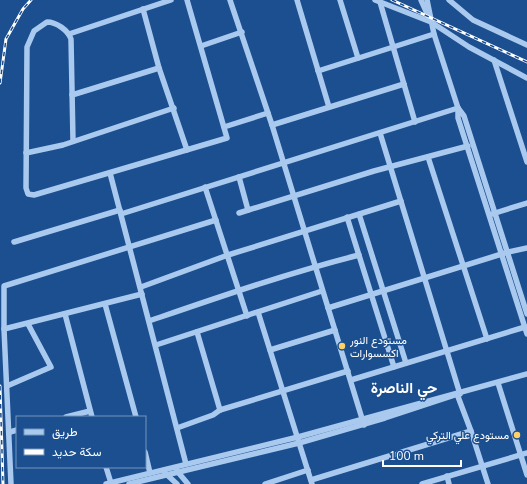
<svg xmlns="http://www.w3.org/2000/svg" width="527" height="484" font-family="'Nunito Sans',Vazirmatn,sans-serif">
<rect width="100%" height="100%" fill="#1b4f8f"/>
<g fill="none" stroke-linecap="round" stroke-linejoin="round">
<!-- minor -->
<g stroke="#a9c9ee" stroke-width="5.5">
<polyline points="230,0 272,125 364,425"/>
<polyline points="297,0 329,107"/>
<polyline points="340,0 358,58"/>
<polyline points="375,0 431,22 469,47 527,78"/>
<polyline points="421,0 430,20"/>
<polyline points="427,0 434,34 458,108 464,116 527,314"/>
<polyline points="449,0 473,20 527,45"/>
<polyline points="380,2 415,122"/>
<polyline points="143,9 159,68 187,150"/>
<polyline points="69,34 171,0"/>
<polyline points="201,46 242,32"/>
<polyline points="494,60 527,162"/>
<polyline points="318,71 434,34"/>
<polyline points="72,95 159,68"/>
<polyline points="458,108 458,118 527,334"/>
<polyline points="272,125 404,84"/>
<polyline points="224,127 268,113"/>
<polyline points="380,133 460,394"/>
<path d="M73,141L71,39C68,30 56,22 47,22L34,31L27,47L26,188L28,194L34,195L227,138L187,0"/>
<polyline points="26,153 63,145 174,108"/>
<polyline points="428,157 487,339"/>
<polyline points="110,173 186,464"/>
<polyline points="239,177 248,210"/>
<polyline points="205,187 247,316"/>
<polyline points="239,213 374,171 468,146"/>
<polyline points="121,214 458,108"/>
<polyline points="359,214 406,363"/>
<polyline points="492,214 527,203"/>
<polyline points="347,217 394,367"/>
<polyline points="14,242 120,210"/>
<polyline points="141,287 228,255 401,201"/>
<polyline points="105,304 136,417"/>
<polyline points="328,308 508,252 527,248"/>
<polyline points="258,312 312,484"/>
<polyline points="65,314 92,417"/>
<path d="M149,321C219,297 288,273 359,255"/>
<polyline points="4,329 142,294"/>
<polyline points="197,332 220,410"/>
<polyline points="156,345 322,291"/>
<polyline points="270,350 335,330"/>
<polyline points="351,380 525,327"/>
<polyline points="498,383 527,475"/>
<polyline points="7,386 51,367 28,324"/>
<polyline points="457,394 471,431 488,484"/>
<polyline points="66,417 90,411"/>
<polyline points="177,428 213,415 220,410 348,371"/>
<polyline points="10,432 17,430"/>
<polyline points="145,452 150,473"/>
<polyline points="106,467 111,483"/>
<polyline points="177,471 188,484"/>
<polyline points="165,473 177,484"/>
<polyline points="447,476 449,484"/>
<polyline points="311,480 471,431"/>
<polyline points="11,484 4,329 4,286 216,220"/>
<polyline points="106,484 298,437 527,374"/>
<polyline points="129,484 299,443 385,418 455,395"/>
<polyline points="265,484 308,470"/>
<polyline points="422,484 527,453"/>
</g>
<!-- rail casing -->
<g stroke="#fff" stroke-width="3">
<g id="rail">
<polyline points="392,0 527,62"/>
<polyline points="0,83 6,39 23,9 31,0"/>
<polyline points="0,386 3,484"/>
</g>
</g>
<!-- rail -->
<use href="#rail" stroke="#1b4f8f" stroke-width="1.5" stroke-dasharray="4.5" stroke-linecap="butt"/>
</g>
<!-- markers -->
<g fill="#ffd166" stroke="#1b4f8f" stroke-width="1.5">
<circle cx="342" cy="346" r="4"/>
<circle cx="517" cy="435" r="4"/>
</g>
<g text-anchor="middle" stroke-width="3" stroke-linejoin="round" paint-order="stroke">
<!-- poi labels -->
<g font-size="11" fill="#fff" stroke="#1b4f8f" text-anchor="start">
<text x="350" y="344">مستودع النور<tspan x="350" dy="13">اكسسوارات</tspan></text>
<text x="509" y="439" text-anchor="end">مستودع علي التركي</text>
</g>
<!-- district labels -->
<g font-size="15" font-weight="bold" fill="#fff" stroke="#1b4f8f">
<text x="404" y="393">حي الناصرة</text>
</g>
</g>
<!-- legend -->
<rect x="16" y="416" width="130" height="52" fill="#1b4f8f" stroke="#7695bc"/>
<rect x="24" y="429" width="20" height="6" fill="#a9c9ee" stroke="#7695bc"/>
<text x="52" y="436" font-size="12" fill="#ffffff">طريق</text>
<rect x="24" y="449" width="20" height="6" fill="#ffffff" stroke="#7695bc"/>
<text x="52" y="456" font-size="12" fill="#ffffff">سكة حديد</text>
<!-- scale -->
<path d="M383 460v6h78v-6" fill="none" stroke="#ffffff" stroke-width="2"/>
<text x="389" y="460" font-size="12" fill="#ffffff" stroke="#1b4f8f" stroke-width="3" paint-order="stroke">100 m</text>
</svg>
